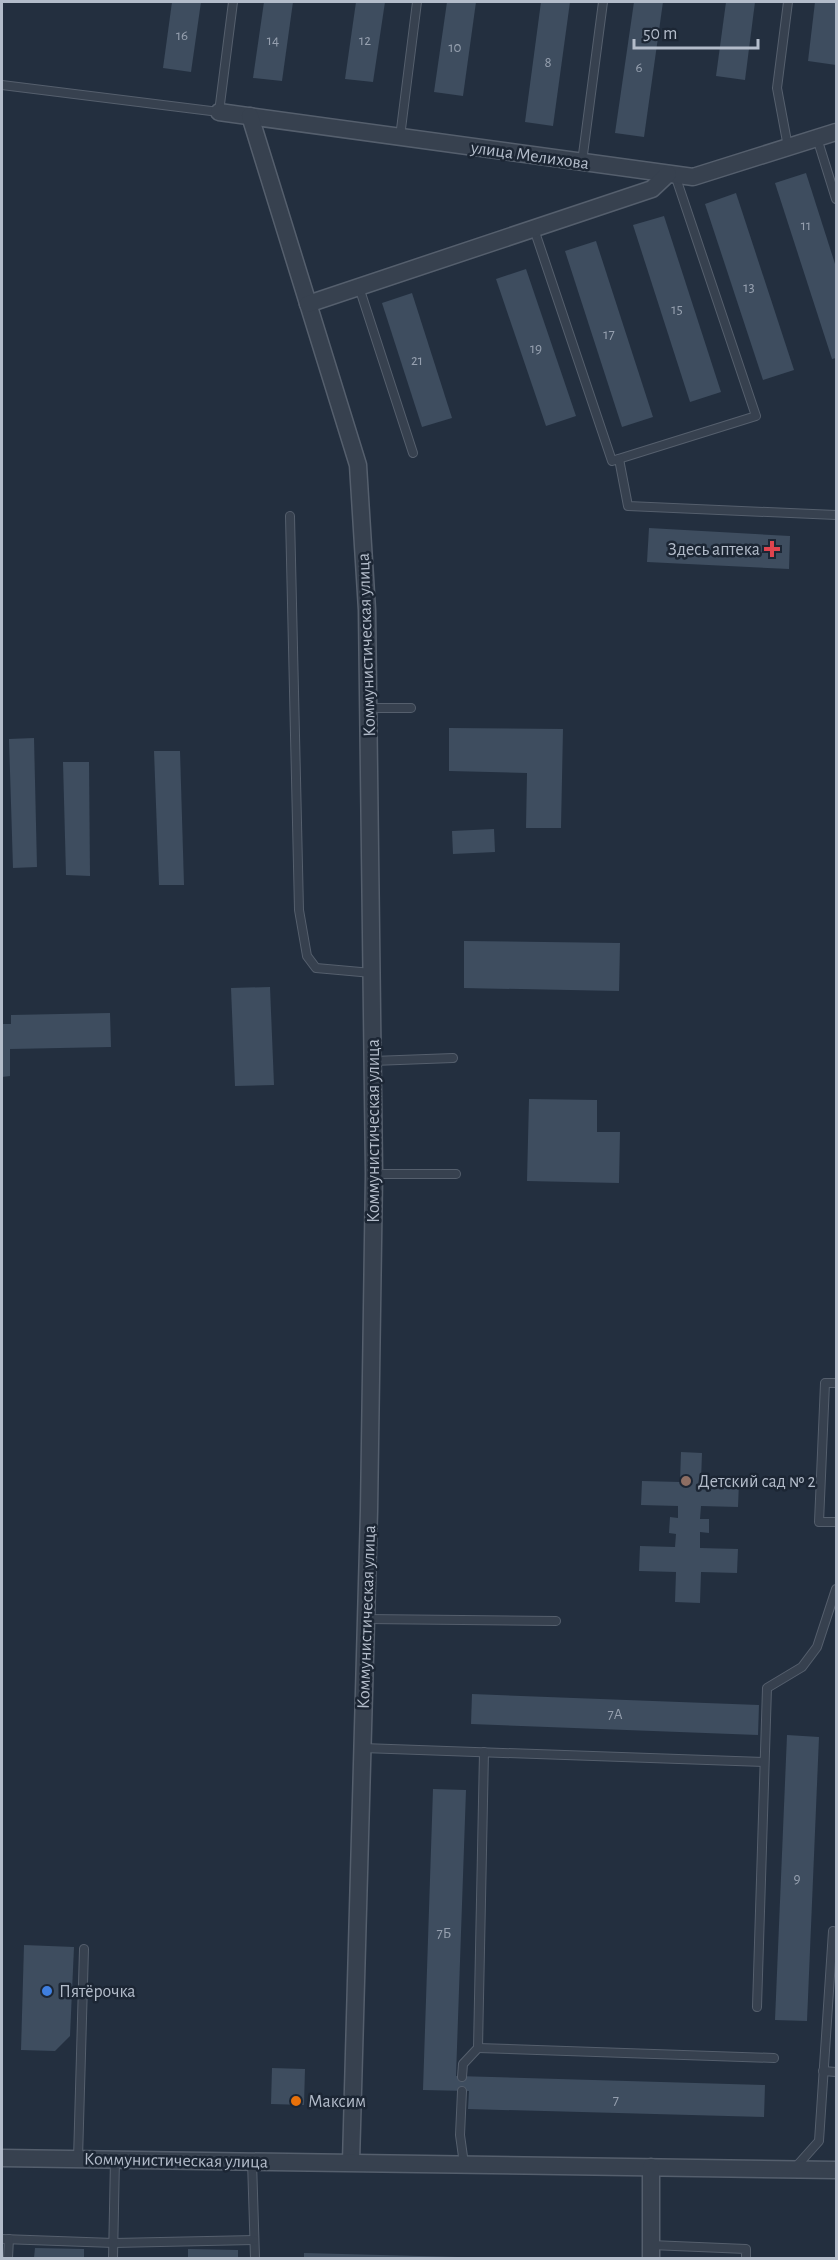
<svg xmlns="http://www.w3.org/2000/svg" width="838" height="2260" font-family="'Alegreya Sans',sans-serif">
<rect width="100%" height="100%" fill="#232f3f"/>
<!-- building -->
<g fill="#3e4d5f">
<polygon points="172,2 201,2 191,72 163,68"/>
<polygon points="264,2 293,2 282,81 253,78"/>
<polygon points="356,2 385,2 373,82 345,79"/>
<polygon points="447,2 476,2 463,96 434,92"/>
<polygon points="541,2 570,2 553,126 525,122"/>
<polygon points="634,2 663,2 644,137 615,133"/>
<polygon points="726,2 755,2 745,80 716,76"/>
<polygon points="815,2 836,2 836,65 808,61"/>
<polygon points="806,173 836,267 836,358 832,359 775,183"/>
<polygon points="736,193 794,370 763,380 705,204"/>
<polygon points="664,216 721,392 690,402 633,225"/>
<polygon points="596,241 653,417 622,427 565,251"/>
<polygon points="526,269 576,416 546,426 496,279"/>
<polygon points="412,293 452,418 422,427 382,303"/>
<polygon points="649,528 790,536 789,569 647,562"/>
<polygon points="449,728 563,729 561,828 526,828 527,773 449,771"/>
<polygon points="34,738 37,867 13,868 9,739"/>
<polygon points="154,751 180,751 184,885 159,885"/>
<polygon points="63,762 89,762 90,876 66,875"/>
<polygon points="494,829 495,852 453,854 452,831"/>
<polygon points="464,941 620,943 619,991 464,988"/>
<polygon points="270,987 274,1085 235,1086 231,988"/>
<polygon points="110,1013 111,1047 10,1049 10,1076 2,1077 2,1024 11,1024 11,1015"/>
<polygon points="529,1099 597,1100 597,1132 620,1132 619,1183 527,1181"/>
<polygon points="681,1452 702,1453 701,1481 739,1482 738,1507 701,1506 700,1519 709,1519 709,1533 700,1532 700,1548 738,1549 737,1573 701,1572 700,1603 675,1602 676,1572 639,1571 640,1546 675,1547 676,1534 669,1533 670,1517 678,1518 678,1506 641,1505 642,1481 680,1482"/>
<polygon points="472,1694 759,1705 758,1735 471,1724"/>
<polygon points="787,1735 819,1737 807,2021 775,2020"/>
<polygon points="433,1789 466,1790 456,2076 765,2085 764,2117 468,2109 469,2091 423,2090"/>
<polygon points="24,1945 74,1947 70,2036 55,2051 21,2050"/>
<polygon points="272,2068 305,2069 304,2105 271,2104"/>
<polygon points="35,2248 84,2249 84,2258 34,2258"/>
<polygon points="188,2249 238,2250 238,2258 188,2258"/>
<polygon points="304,2253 458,2257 458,2258 304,2258"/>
</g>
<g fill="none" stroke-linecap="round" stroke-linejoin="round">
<!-- service casing -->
<g stroke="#555f6d" stroke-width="10">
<g id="service">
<polyline points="788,2 777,88 788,147"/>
<polyline points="2,85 219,112 233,2"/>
<polyline points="400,137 417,2"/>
<polyline points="817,138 836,199"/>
<polyline points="582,162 603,2"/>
<polyline points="534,229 612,461 756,416 675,175"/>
<polyline points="359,287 413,453"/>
<polyline points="619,459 628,506 836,515"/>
<polyline points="290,516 299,910 307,956 316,968 372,973"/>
<polyline points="368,708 411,708"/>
<polyline points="373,1061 453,1058"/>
<polyline points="374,1174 456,1174"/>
<polyline points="836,1383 825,1383 819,1522 836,1522"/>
<polyline points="366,1619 556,1621"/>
<polyline points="363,1748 764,1762"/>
<polyline points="757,2007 767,1688 802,1667 817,1647 836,1589"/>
<polyline points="478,2048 774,2058"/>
<polyline points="823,2071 836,2072"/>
<polyline points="462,2077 463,2064 478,2048 484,1752"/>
<polyline points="462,2091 460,2135 464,2164"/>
<polyline points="78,2159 84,1949"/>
<polyline points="252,2161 255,2258"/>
<polyline points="794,2169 819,2141 833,1931 836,1932"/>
<polyline points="2,2239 114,2243 254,2240"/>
<polyline points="651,2245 746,2249 746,2258"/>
<polyline points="8,2258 9,2239"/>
<polyline points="113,2258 115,2159"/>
</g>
</g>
<!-- minor casing -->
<g stroke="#555f6d" stroke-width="19">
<g id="minor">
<polyline points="219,112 693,177 836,132"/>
<polyline points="250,116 358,465 367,610 374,1174 369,1511 351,2162"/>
<polyline points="308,304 652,189 668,174"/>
<polyline points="2,2158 836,2170"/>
<polyline points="651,2258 651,2167"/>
</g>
</g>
<!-- service -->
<use href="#service" stroke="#37414f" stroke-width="8"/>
<!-- minor -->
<use href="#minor" stroke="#37414f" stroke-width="16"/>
</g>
<!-- markers -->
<path fill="#e0444e" stroke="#1c2634" stroke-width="2" d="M769 540h6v6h6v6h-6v6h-6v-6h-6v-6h6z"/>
<circle fill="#8d6e63" stroke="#1c2634" stroke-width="2" cx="686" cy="1481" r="6"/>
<circle fill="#3f7fe0" stroke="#1c2634" stroke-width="2" cx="47" cy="1991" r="6"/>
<circle fill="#e8710a" stroke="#1c2634" stroke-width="2" cx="296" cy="2101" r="6"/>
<g text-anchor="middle" stroke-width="5" stroke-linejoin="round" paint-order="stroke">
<!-- number labels -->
<g font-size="15" fill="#96a0af">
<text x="182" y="40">16</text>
<text x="273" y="45">14</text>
<text x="365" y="45">12</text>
<text x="455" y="52">10</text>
<text x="548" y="67">8</text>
<text x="639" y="72">6</text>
<text x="806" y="230">11</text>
<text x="749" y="292">13</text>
<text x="677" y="314">15</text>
<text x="609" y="339">17</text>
<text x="536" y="353">19</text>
<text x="417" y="365">21</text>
<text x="615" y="1719">7А</text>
<text x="797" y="1883">9</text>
<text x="444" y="1938">7Б</text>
<text x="616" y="2105">7</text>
</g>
<!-- street labels -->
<g font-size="18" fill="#b3bcca" stroke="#1c2634">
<text transform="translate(530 155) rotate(8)" y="6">улица Мелихова</text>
<text transform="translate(366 645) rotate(-92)" y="6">Коммунистическая улица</text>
<text transform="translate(373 1131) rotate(-90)" y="6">Коммунистическая улица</text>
<text transform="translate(366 1617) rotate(-88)" y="6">Коммунистическая улица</text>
<text transform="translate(176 2160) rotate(1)" y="6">Коммунистическая улица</text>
</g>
<!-- poi labels -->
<g font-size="18" fill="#b3bcca" stroke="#1c2634" text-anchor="start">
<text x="760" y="555" text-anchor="end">Здесь аптека</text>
<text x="698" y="1487">Детский сад № 2</text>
<text x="59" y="1997">Пятёрочка</text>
<text x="308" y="2107">Максим</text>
</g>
</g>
<!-- border -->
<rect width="838" height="2260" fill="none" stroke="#b3bcca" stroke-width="6"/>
<!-- scale -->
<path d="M634 39v9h124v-9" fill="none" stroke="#b3bcca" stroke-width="3"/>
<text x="643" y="39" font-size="18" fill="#b3bcca" stroke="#1c2634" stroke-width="4.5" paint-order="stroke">50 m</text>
</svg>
